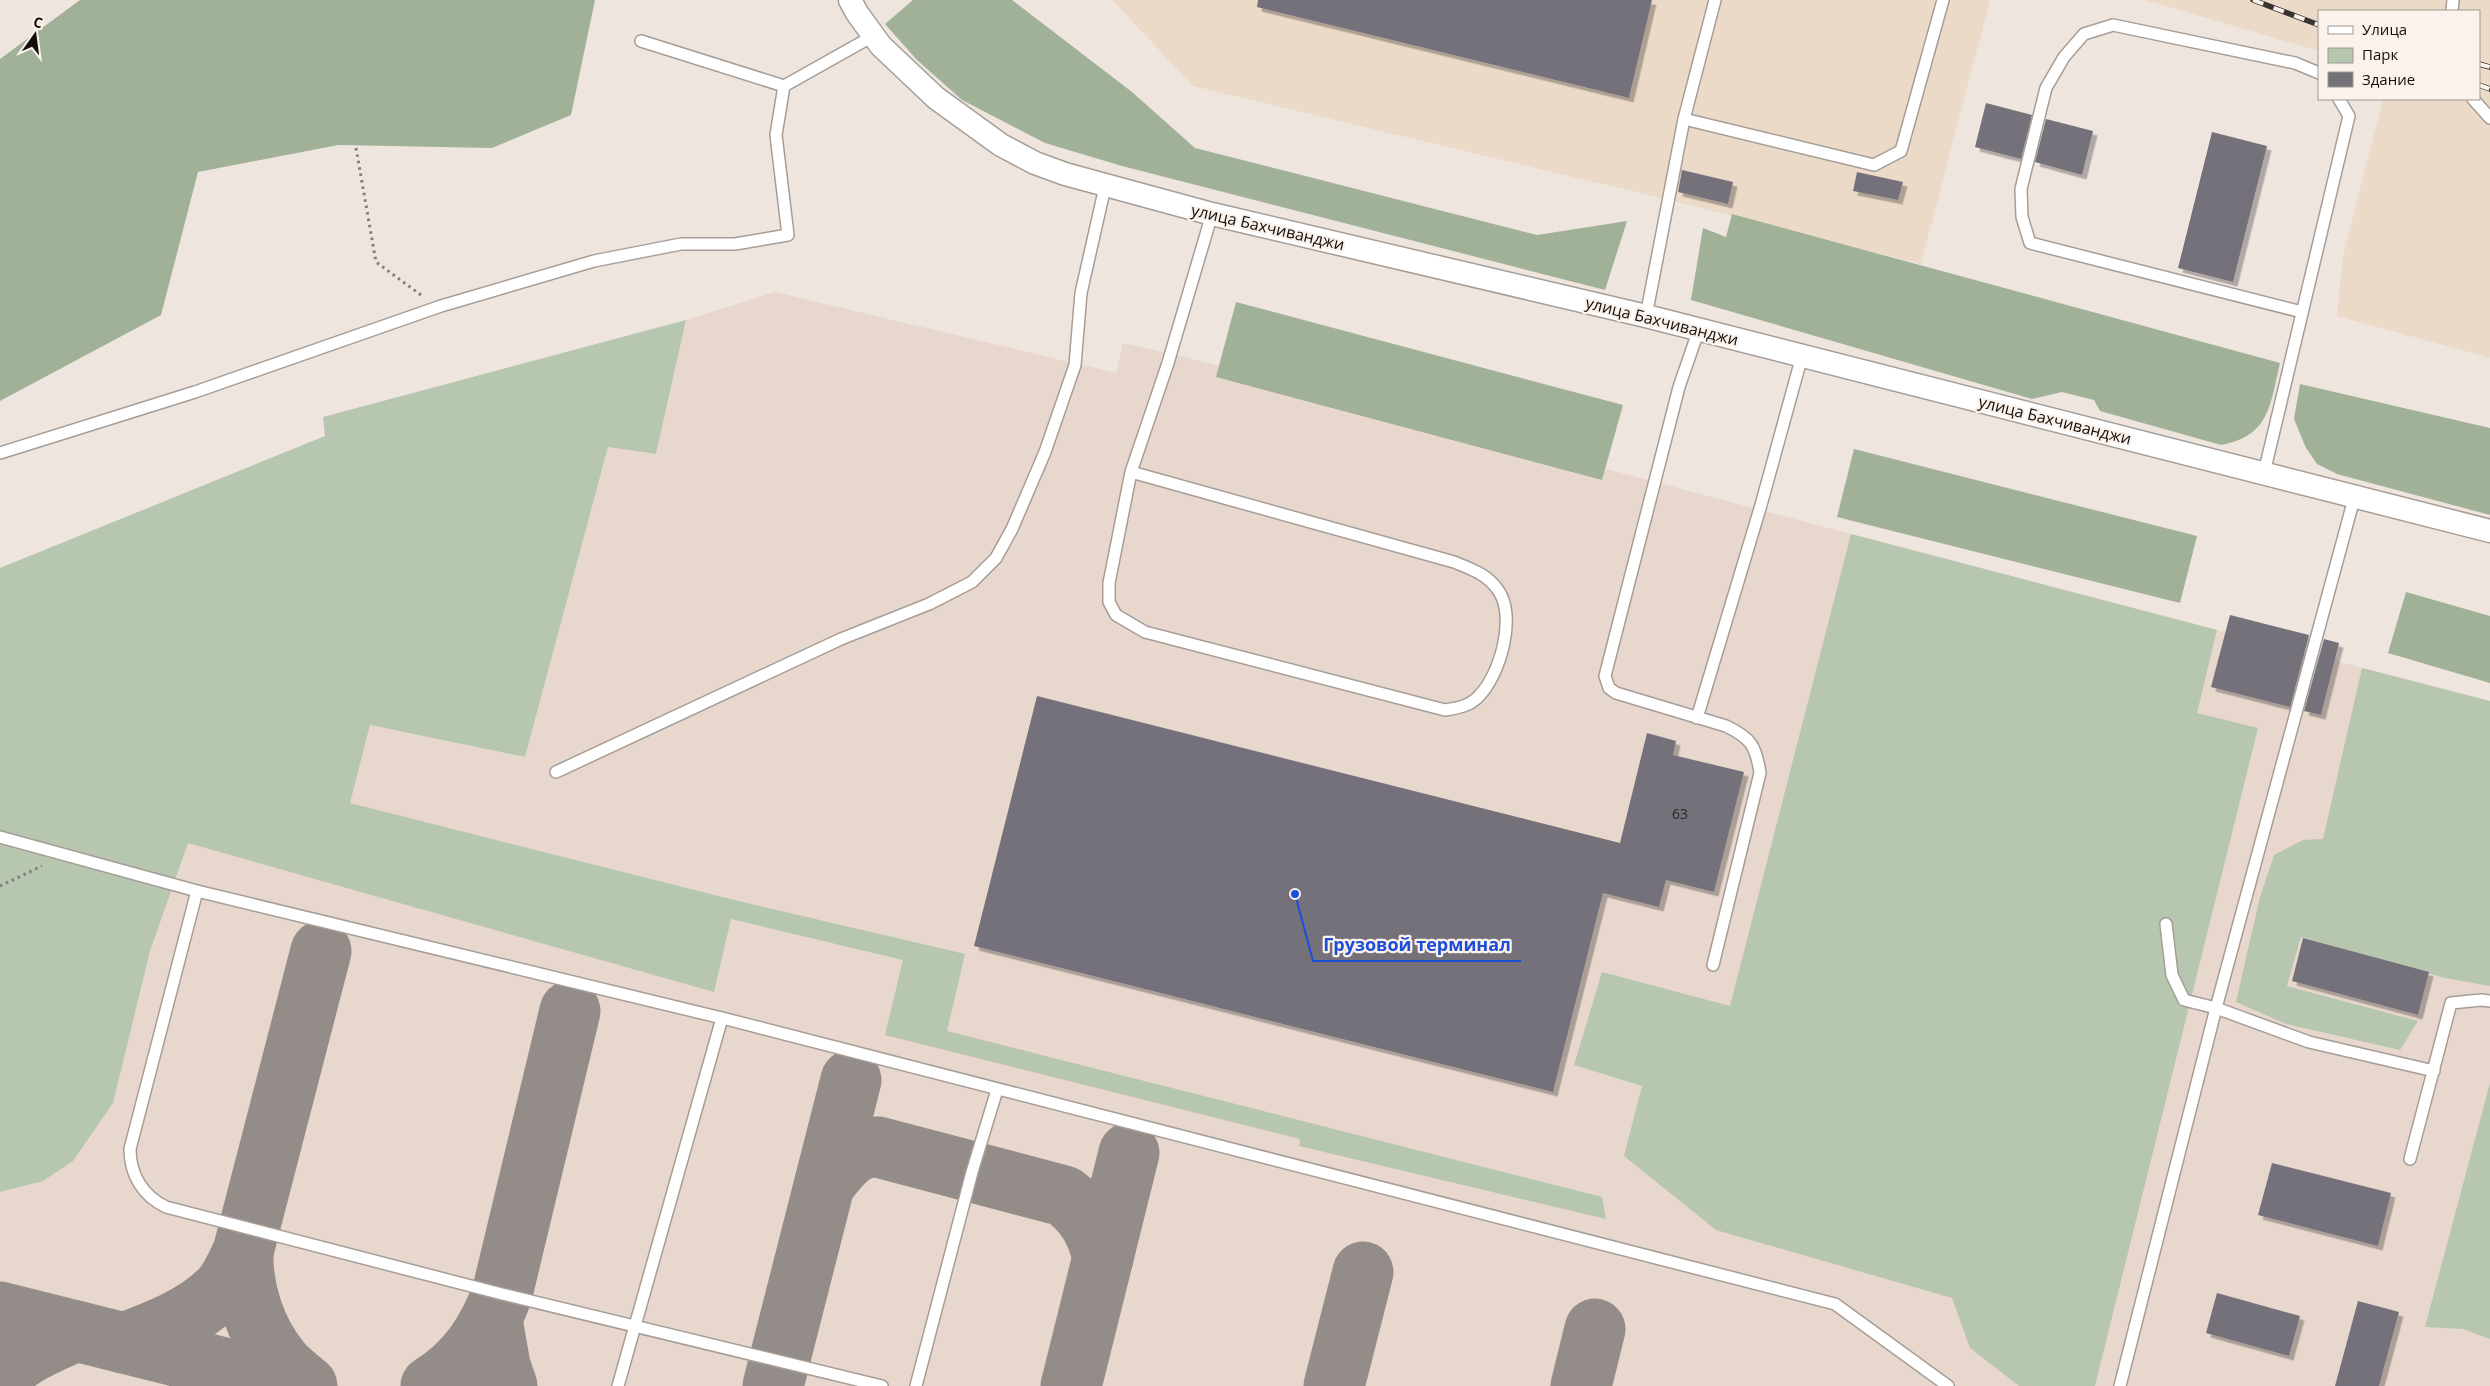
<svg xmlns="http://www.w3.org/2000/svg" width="2490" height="1386" font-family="'Open Sans',sans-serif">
<defs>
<filter id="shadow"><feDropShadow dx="4.5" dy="4.5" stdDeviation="0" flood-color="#0004"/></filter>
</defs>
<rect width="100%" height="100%" fill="#efe5df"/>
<!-- built -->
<polygon fill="#e8d7cd" points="775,292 1116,373 1123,343 1185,357 1851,534 2490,701 2490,1386 0,1386 0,760 339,844 370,725 525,757 608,447 656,454 686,320"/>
<!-- industrial -->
<g fill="#ecdac9">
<polygon points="1112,0 1990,0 1921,264 1669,200 1193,86"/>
<polygon points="2145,0 2490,0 2490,358 2337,316 2343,255 2383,99 2479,99 2479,11 2319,11 2319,51"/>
</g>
<!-- green -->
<g fill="#b7c6af">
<polygon points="686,320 656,454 608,447 525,757 370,725 350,803 734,900 965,954 947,1031 1602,1197 1606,1219 1299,1146 1300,1139 885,1035 903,960 731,919 714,992 188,843 150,951 113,1103 73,1161 43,1181 0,1192 0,568 325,436 323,417"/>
<polygon points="1851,534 2217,630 2197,713 2258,728 2095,1386 2019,1386 1970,1348 1952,1298 1716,1230 1624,1156 1642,1086 1574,1065 1602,972 1730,1006"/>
<polygon points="2362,668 2490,701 2490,986 2445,978 2301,937 2287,986 2418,1021 2400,1050 2286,1024 2236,1002 2260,897 2274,855 2303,840 2323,839"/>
<polygon points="2490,1083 2490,1339 2463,1329 2425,1327"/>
</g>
<!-- forest -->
<g fill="#a1b198">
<polygon points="80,0 595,0 571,115 492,148 338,145 198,172 161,315 0,401 0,59"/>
<polygon points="913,0 1012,0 1132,92 1195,148 1537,235 1627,221 1605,290 1122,166 1045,143 962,100 917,60 885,24"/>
<path d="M1732,214L2280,363C2270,405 2270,436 2221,445L2100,411L2094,400L2062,392L2032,399L1691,300L1703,228L1726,237Z"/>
<polygon points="1236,302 1623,405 1602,480 1216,377"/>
<polygon points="2300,384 2490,428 2490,515 2337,474 2317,464 2306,448 2294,419"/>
<polygon points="1854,449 2197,536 2180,603 1837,517"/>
<polygon points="2406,592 2490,616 2490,683 2388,653"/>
</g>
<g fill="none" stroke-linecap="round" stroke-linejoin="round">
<!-- taxiway -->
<g stroke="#948c88" stroke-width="61">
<path d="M825,1183C841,1165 852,1146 878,1147L1064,1196C1086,1212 1097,1231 1103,1258"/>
<path d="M243,1252C242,1290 255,1330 279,1360C286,1370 298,1378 307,1386"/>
<polyline points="0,1312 296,1386"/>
<polyline points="492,1320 500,1366 507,1386"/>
<path d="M124,1343C157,1331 193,1317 219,1292C230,1282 236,1266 243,1252L321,951"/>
<path d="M0,1376C21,1354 49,1343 76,1331"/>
<path d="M431,1386C467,1364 487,1333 502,1294L570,1011"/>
<polyline points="773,1386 851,1080"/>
<polyline points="1071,1386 1129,1153"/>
<polyline points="1334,1386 1363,1272"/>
<polyline points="1581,1386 1595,1329"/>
</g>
</g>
<!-- building -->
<g fill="#75717a" filter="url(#shadow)">
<polygon points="1258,0 1652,0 1629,98 1257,7"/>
<polygon points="1986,103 2032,115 2021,159 1975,147"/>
<polygon points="2046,119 2093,131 2082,175 2035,162"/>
<polygon points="2212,132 2267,146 2233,282 2178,268"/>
<polygon points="1682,170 1733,182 1728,204 1678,192"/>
<polygon points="1857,172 1903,182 1898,200 1853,191"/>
<polygon points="2230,615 2309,635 2290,707 2211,687"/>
<polygon points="2324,639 2339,643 2321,715 2304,711"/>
<polygon points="1037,696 1620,843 1647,733 1676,741 1673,755 1744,772 1714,892 1666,880 1659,907 1603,893 1553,1092 974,946"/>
<polygon points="2303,938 2429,972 2418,1015 2292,981"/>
<polygon points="2272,1163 2391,1193 2378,1246 2258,1215"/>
<polygon points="2217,1293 2300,1316 2289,1356 2206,1333"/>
<polygon points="2358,1301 2399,1312 2379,1386 2335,1386"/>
</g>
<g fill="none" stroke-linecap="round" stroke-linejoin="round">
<!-- lane casing -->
<g stroke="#a69d97" stroke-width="14">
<g id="lane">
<polyline points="2452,11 2453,0"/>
<polyline points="641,41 784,86"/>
<polyline points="2473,99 2490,118"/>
<polyline points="1684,119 1874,165 1901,151 1943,0"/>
<polyline points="2302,312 2030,243 2022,217 2021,189 2046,88 2064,57 2084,34 2113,25 2295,63 2319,73"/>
<polyline points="1646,316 1684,119 1715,0"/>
<path d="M1699,329L1679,387L1605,676L1609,688L1616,693L1726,726C1751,738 1756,746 1760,773L1713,965"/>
<polyline points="0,453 195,392 441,306 594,261 681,244 735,244 788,235 776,135 784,86 873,36"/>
<path d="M1131,472L1454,562C1471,569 1487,574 1498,590C1517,616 1500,675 1479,696C1470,706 1458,708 1445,710L1145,632L1116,615L1109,602V583L1131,472L1168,363L1212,214"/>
<polyline points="2264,473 2349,116 2339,99"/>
<polyline points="1697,718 1761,505 1802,356"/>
<polyline points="556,772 841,639 929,604 972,582 996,558 1012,529 1045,452 1075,365 1081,293 1105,187"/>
<polyline points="0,837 197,891 722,1018 1835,1304 1948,1386"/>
<path d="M197,891L130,1149C130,1175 143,1196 166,1207L502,1294L882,1386"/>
<polyline points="2166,924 2172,975 2184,1000 2216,1008 2309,1042 2434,1071"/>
<polyline points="2410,1159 2451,1003 2481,1000 2490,1001"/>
<polyline points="618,1386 722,1018"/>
<polyline points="916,1386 972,1172 997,1090"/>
<polyline points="2120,1386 2216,1008 2355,495"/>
</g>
</g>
<!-- street casing -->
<g stroke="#a69d97" stroke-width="25">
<polyline id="street" points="850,0 857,13 881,46 936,98 1001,145 1035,163 1065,174 1212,214 1646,316 2490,531"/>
</g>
<!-- path -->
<g stroke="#837c78" stroke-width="3" stroke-dasharray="2.5 4" stroke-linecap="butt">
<polyline points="356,148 376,262 421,295"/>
<polyline points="0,886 42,866"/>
</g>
<!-- lane -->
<use href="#lane" stroke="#fff" stroke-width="11"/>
<!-- street -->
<use href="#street" stroke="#fff" stroke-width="22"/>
<!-- rail casing -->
<g stroke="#393432" stroke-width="5.5">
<g id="rail">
<polyline points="2253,0 2319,25"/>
<polyline points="2479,64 2490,67"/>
<polyline points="2479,85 2490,89"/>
</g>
</g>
<!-- rail -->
<use href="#rail" stroke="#fcf2ec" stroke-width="4" stroke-dasharray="11" stroke-linecap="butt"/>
</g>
<g text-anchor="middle" stroke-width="4.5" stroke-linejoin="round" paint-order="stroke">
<!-- number labels -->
<g font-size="14" fill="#2a2728">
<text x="1680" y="819">63</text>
</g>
<!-- street labels -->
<g font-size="16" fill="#110e0c" stroke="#fcf2ec">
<text transform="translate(1268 227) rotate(13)" y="6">улица Бахчиванджи</text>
<text transform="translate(1662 321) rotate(14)" y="6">улица Бахчиванджи</text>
<text transform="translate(2055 420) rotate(14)" y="6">улица Бахчиванджи</text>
</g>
</g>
<!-- callouts -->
<path fill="none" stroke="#1d4ed8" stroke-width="2" d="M1295 894L1313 961H1521"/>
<circle fill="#1d4ed8" stroke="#fcf2ec" stroke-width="2" cx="1295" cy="894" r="5"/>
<g font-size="18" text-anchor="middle" font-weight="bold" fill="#1d4ed8" stroke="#fcf2ec" stroke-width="4.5" stroke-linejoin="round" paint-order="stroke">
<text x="1417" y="951">Грузовой терминал</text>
</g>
<!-- legend -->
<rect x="2318" y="10" width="162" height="90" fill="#fcf2ec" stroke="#9e9792"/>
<rect x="2328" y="26" width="25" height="8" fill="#ffffff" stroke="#9e9792"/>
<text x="2362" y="35" font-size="15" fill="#110e0c">Улица</text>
<rect x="2328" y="48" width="25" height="15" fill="#b7c6af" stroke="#9e9792"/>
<text x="2362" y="60" font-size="15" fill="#110e0c">Парк</text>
<rect x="2328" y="72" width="25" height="15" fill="#75717a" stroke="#9e9792"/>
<text x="2362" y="85" font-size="15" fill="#110e0c">Здание</text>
<!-- north arrow -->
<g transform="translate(35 35) rotate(14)" stroke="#fcf2ec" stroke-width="4" paint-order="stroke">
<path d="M0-4L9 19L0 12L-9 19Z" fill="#110e0c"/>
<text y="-8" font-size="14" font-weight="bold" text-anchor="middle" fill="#110e0c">С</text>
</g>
</svg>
